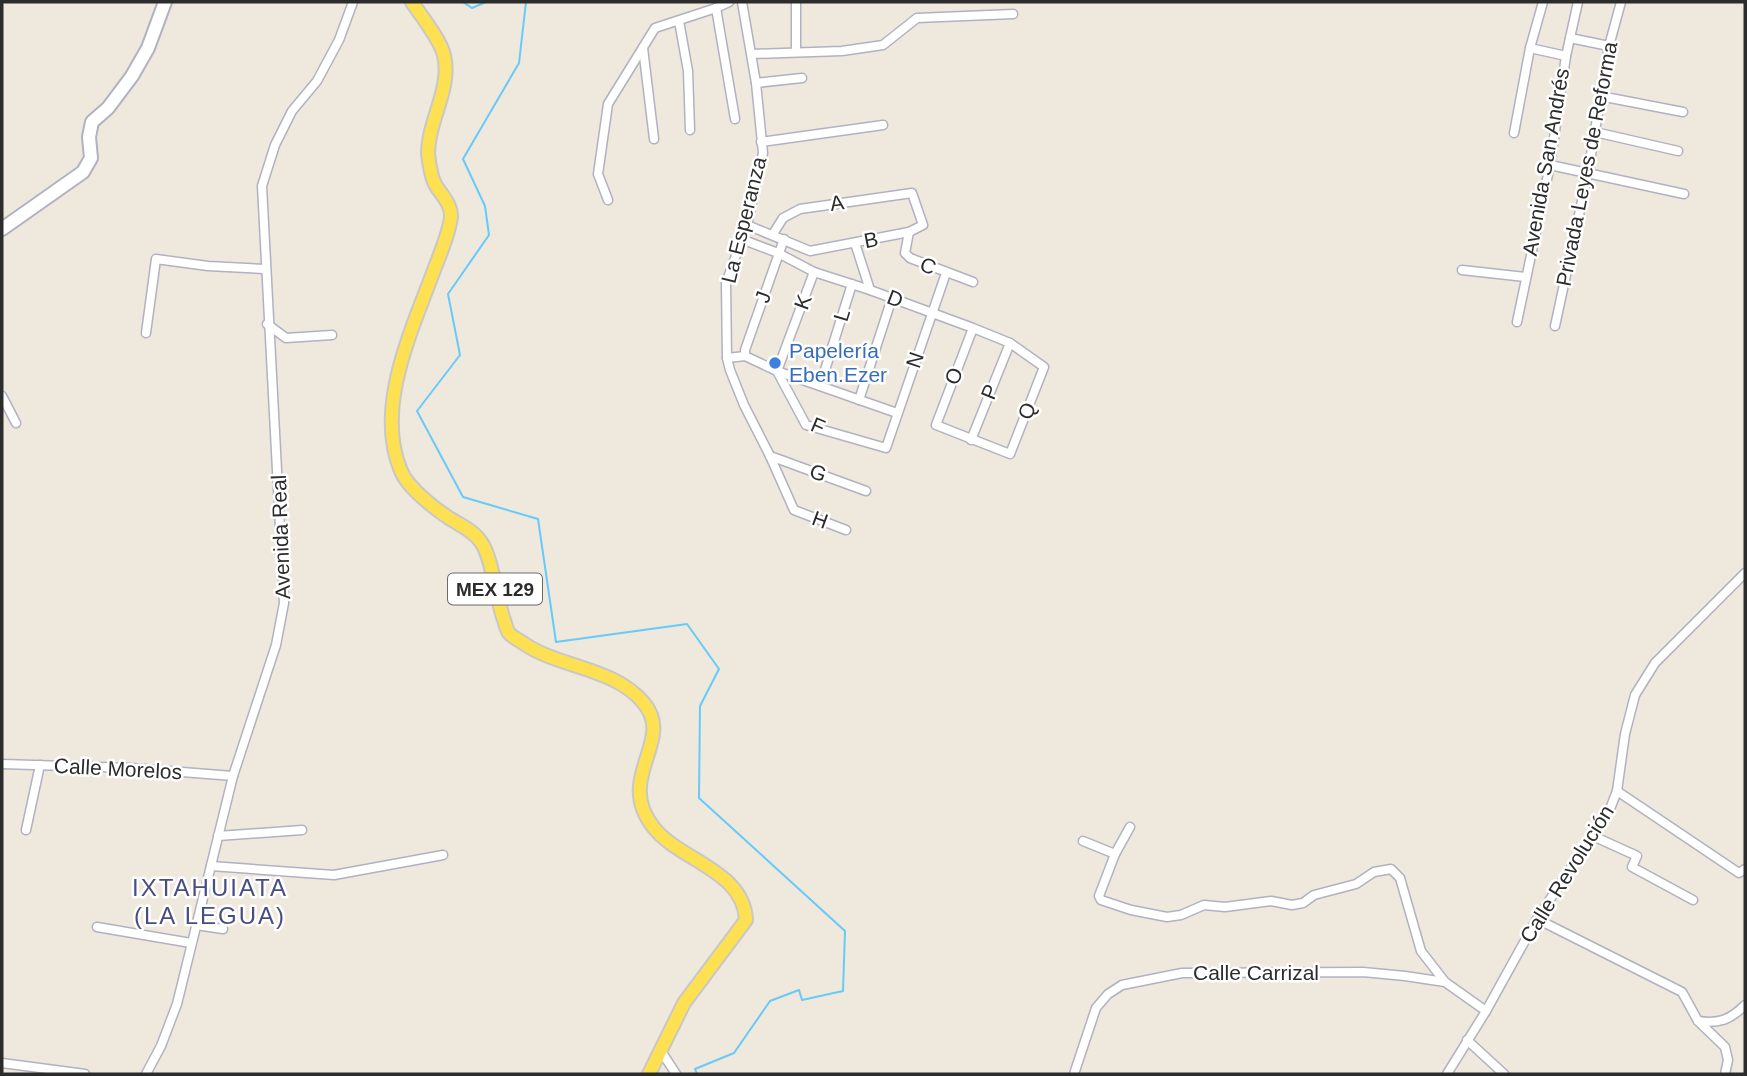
<svg xmlns="http://www.w3.org/2000/svg" width="1747" height="1076" font-family="Helvetica,sans-serif">
<rect width="100%" height="100%" fill="#efe8dd"/>
<g fill="none" stroke-linecap="round" stroke-linejoin="round">
<!-- stream -->
<g stroke="#66cafa" stroke-width="2">
<polyline points="463,2 472,8 486,2"/>
<polyline points="526,2 519,63 463,159 485,206 489,235 448,294 460,355 417,411 463,497 538,519 556,642 687,624 719,669 700,706 699,798 845,931 843,991 802,1000 799,990 770,1001 734,1053 695,1069 697,1074"/>
</g>
<!-- street casing -->
<g stroke="#b1b2c1" stroke-width="11">
<g id="street">
<polyline points="742,2 756,83 763,153 747,225 726,283 727,358 730,370 744,405 770,456 794,510 846,530"/>
<polyline points="796,2 796,51"/>
<polyline points="716,8 735,119"/>
<polyline points="679,21 688,71 690,130"/>
<polyline points="1570,38 1609,46"/>
<polyline points="643,48 654,139"/>
<polyline points="1530,48 1566,56"/>
<polyline points="752,54 842,51 883,45 917,18 1013,14"/>
<polyline points="756,83 802,78"/>
<polyline points="1600,96 1683,112"/>
<polyline points="1595,132 1678,151"/>
<polyline points="1514,133 1530,48 1543,2"/>
<polyline points="761,142 883,125"/>
<polyline points="1550,165 1684,194"/>
<polyline points="608,200 598,174 608,104 655,28 716,8 729,2"/>
<polyline points="747,225 810,251 909,232 923,225 912,193 800,209 783,218 773,234"/>
<polyline points="909,232 905,253 910,258 973,282"/>
<polyline points="741,239 778,253 814,272 870,290 973,328 1010,343 1044,367 1010,454 936,425 973,328"/>
<polyline points="855,243 870,290"/>
<polyline points="1462,270 1525,277"/>
<polyline points="814,272 777,371 806,425 886,448 946,273"/>
<polyline points="1517,322 1550,165 1566,56 1578,2"/>
<polyline points="267,324 286,338 332,335"/>
<polyline points="1555,326 1588,173 1609,46 1621,2"/>
<polyline points="146,333 156,259 208,266 265,269"/>
<polyline points="745,356 745,350 784,239"/>
<polyline points="727,358 745,356 777,371 897,413"/>
<polyline points="820,386 852,284"/>
<polyline points="2,396 16,423"/>
<polyline points="859,400 892,298"/>
<polyline points="971,440 1010,343"/>
<polyline points="770,456 866,491"/>
<polyline points="2,764 131,768 233,776"/>
<polyline points="1617,791 1739,873 1745,869"/>
<polyline points="1130,827 1115,854 1099,896 1101,900 1131,910 1167,917 1181,915 1204,905 1225,907 1271,901 1292,905 1303,903 1314,895 1356,884 1374,872 1391,869 1400,878 1421,951 1445,982"/>
<polyline points="26,830 40,765"/>
<polyline points="218,836 302,830"/>
<polyline points="1593,836 1637,856 1632,867 1693,900"/>
<polyline points="1083,841 1115,854"/>
<polyline points="211,866 334,875 443,855"/>
<polyline points="1537,919 1682,992 1698,1021 1725,1047 1728,1060 1725,1074"/>
<polyline points="196,925 223,929"/>
<polyline points="97,927 191,943"/>
<path d="M1698,1021C1719,1024 1730,1020 1745,1005"/>
<polyline points="1467,1040 1504,1074"/>
<polyline points="661,1051 676,1074"/>
<polyline points="2,1063 85,1074"/>
<polyline points="146,1074 161,1046 177,1004 233,776 276,645 284,603 262,186 275,145 292,111 317,81 339,40 353,2"/>
<polyline points="1074,1074 1096,1008 1108,994 1122,985 1182,973 1363,972 1405,976 1445,982 1486,1011"/>
<polyline points="1447,1074 1486,1011 1537,919 1610,809 1617,791 1625,734 1635,695 1655,663 1745,573"/>
</g>
</g>
<!-- secondary casing -->
<g stroke="#b1b2c1" stroke-width="16">
<polyline id="secondary" points="2,229 83,172 91,158 89,137 92,122 108,108 132,76 148,48 165,2"/>
</g>
<!-- primary casing -->
<g stroke="#c8c8c8" stroke-width="16">
<path id="primary" d="M412,2C421,16 440,39 444,55C452,89 428,120 428,154C429,162 431,175 434,182C439,193 452,203 451,217C449,234 440,254 434,270C412,330 374,408 401,471C408,488 434,508 449,518C460,525 474,531 481,542C492,557 496,597 503,617C505,622 506,629 509,633C512,637 519,640 523,643C559,668 613,667 643,702C677,741 613,777 654,828C681,861 744,871 746,920L684,1003L649,1074"/>
</g>
<!-- street -->
<use href="#street" stroke="#fff" stroke-width="8"/>
<!-- secondary -->
<use href="#secondary" stroke="#fff" stroke-width="12"/>
<!-- primary -->
<use href="#primary" stroke="#fee152" stroke-width="12"/>
</g>
<!-- markers -->
<circle fill="#3f7fe0" stroke="#fff" stroke-width="2.5" cx="775" cy="363" r="7"/>
<g text-anchor="middle" stroke-width="5" stroke-linejoin="round" paint-order="stroke">
<!-- shield labels -->
<rect fill="#fff" stroke="#6b6b6b" stroke-width="2" x="448" y="573.5" width="94" height="31" rx="5"/>
<g font-size="19" font-weight="bold" fill="#2c2c2c">
<text x="495" y="596">MEX 129</text>
</g>
<!-- street labels -->
<g font-size="21" fill="#2c2c2c" stroke="#fff">
<text transform="translate(1546 162) rotate(-80)" y="7">Avenida San Andrés</text>
<text transform="translate(1587 164) rotate(-79)" y="7">Privada Leyes de Reforma</text>
<text transform="translate(837 203) rotate(-8)" y="7">A</text>
<text transform="translate(744 220) rotate(-76)" y="7">La Esperanza</text>
<text transform="translate(871 240) rotate(-11)" y="7">B</text>
<text transform="translate(928 266) rotate(23)" y="7">C</text>
<text transform="translate(763 297) rotate(-71)" y="7">J</text>
<text transform="translate(895 299) rotate(21)" y="7">D</text>
<text transform="translate(803 302) rotate(-70)" y="7">K</text>
<text transform="translate(842 315) rotate(-73)" y="7">L</text>
<text transform="translate(915 360) rotate(-71)" y="7">N</text>
<text transform="translate(954 376) rotate(-69)" y="7">O</text>
<text transform="translate(990 392) rotate(-68)" y="7">P</text>
<text transform="translate(1027 411) rotate(-68)" y="7">Q</text>
<text transform="translate(818 426) rotate(23)" y="7">F</text>
<text transform="translate(818 473) rotate(20)" y="7">G</text>
<text transform="translate(820 520) rotate(20)" y="7">H</text>
<text transform="translate(281 537) rotate(-92)" y="7">Avenida Real</text>
<text transform="translate(118 769) rotate(3)" y="7">Calle Morelos</text>
<text transform="translate(1567 874) rotate(-58)" y="7">Calle Revolución</text>
<text x="1256" y="980">Calle Carrizal</text>
</g>
<!-- shop labels -->
<g font-size="21" fill="#366cbe" stroke="#fff" text-anchor="start">
<text x="789" y="358">Papelería<tspan x="789" dy="24">Eben.Ezer</tspan></text>
</g>
<!-- quarter labels -->
<g font-size="24" letter-spacing="2" fill="#474e82" stroke="#fff">
<text x="210" y="896">IXTAHUIATA<tspan x="210" dy="28">(LA LEGUA)</tspan></text>
</g>
</g>
<!-- border -->
<rect width="1747" height="1076" fill="none" stroke="#2c2c2c" stroke-width="7"/>
</svg>
